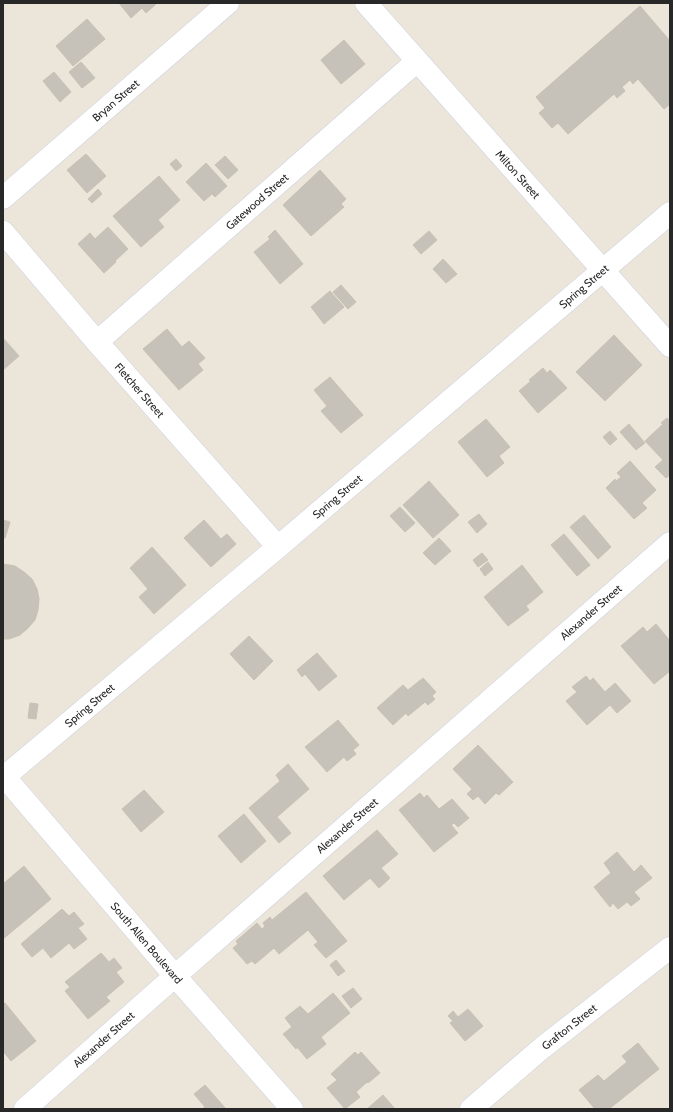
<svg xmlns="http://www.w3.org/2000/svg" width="673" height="1112" font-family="Cabin,sans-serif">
<rect width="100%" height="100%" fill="#ece5d9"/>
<!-- building -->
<g fill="#c7c2b9" stroke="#c7c1b3">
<polygon points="119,3 155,3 156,4 146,13 142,8 131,18"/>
<polygon points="640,6 670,41 670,104 664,109 638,79 633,84 630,80 622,87 625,91 617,98 614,94 568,134 558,123 552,128 539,113 545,108 536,97"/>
<polygon points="87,19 105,39 73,66 56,46"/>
<polygon points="344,40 365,64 341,84 321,60"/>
<polygon points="81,62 95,78 82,88 69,72"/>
<polygon points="54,72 71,92 60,102 43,81"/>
<polygon points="86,154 106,176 87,193 67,170"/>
<polygon points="225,156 238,170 228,179 215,165"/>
<polygon points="176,159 182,166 176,171 170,164"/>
<polygon points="206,163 227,186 215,197 212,194 204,201 186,182"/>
<polygon points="320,170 346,199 341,204 344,207 311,236 283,205"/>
<polygon points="159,176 180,200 158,220 164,227 141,247 113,216"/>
<polygon points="98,189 102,194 92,203 88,199"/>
<polygon points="108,227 128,249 115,261 116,262 104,273 78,244 90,233 95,239"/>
<polygon points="275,230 303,264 280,284 254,252 270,239 268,237"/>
<polygon points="429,231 437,240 421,254 413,245"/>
<polygon points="443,259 457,274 446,283 433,269"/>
<polygon points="341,285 356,302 348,309 333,292"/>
<polygon points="330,291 344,307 324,324 311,307"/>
<polygon points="167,329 182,347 189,341 205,358 198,364 203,370 179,390 143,349"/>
<polygon points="614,335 642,365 605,401 576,372"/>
<polygon points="3,338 19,356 3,370"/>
<polygon points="543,368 547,373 550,370 567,388 538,413 519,391 531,381 529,380"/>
<polygon points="330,377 363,415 341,433 321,411 327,406 314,390"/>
<polygon points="667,418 670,421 670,475 666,478 655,467 663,460 645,441 663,424 661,423"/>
<polygon points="486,419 510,447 499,456 504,463 487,477 458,442"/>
<polygon points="629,424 645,443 636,450 620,432"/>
<polygon points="610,431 617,439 610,445 603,437"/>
<polygon points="630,461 656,490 642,503 647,508 634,519 606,488 615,479 616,481 621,477 617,473"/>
<polygon points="429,481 459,515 433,538 403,505"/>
<polygon points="400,507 415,523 405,532 390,516"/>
<polygon points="479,514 487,524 477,533 468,522"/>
<polygon points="584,515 611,547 598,559 570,527"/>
<polygon points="3,520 10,522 5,538 3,538"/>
<polygon points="204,520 221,539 227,534 236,544 211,567 184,538"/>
<polygon points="564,534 590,565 577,576 551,545"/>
<polygon points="439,538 451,551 435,565 423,553"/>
<polygon points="152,547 186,585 154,614 139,597 148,589 130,568"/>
<polygon points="482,553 488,560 478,567 473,560"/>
<polygon points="488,562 493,569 485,576 480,569"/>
<polygon points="3,564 15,566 24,572 32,579 37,589 39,599 38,610 35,620 28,628 20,635 9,639 3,639"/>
<polygon points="522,565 543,592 526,606 529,610 508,626 484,597"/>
<polygon points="656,624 670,641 670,671 654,684 621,646 643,627 647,632"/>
<polygon points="249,636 273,661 254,680 230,654"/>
<polygon points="317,653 337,676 319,691 305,674 302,677 297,670"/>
<polygon points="586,676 590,681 593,678 605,692 615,683 631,701 617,713 610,705 587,725 566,701 577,692 572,687"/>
<polygon points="423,678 436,692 432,696 435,699 428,705 425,702 408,716 406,713 393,725 377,708 403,685 408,690"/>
<polygon points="30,703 38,704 36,719 28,718"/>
<polygon points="338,720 359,745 353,750 356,754 347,761 344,757 327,772 305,747"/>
<polygon points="478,745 513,782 499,795 496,793 485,804 478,796 473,800 467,794 472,789 453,769"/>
<polygon points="288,764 309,789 277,817 291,833 279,843 249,808 280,781 276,775"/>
<polygon points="144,790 164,812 141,832 122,809"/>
<polygon points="420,793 424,798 427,795 439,809 452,799 469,818 458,827 454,823 451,825 458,833 434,852 399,810"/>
<polygon points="244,814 266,841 241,863 218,836"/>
<polygon points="377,830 398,854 381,868 390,878 379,888 370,878 344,900 323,876"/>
<polygon points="617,852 634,872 641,865 652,878 634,892 640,899 631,906 627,902 618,909 613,903 610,907 594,887 611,873 604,863"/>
<polygon points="24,866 51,899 3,939 3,884"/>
<polygon points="306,892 347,941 326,958 314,945 318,942 308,930 279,954 274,948 255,964 252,961 247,964 233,948 238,944 236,941 257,923 262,929 265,926 263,923 270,917 272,920"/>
<polygon points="62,909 69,916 74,912 84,924 78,928 87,939 74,949 69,943 51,958 43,948 32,957 21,944"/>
<polygon points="101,953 109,962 114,958 122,968 116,972 124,982 106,997 110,1001 88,1019 65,991 70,987 65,982"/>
<polygon points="336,960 345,971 338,976 330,965"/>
<polygon points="353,988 362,999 351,1008 342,996"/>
<polygon points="333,993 350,1013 321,1037 326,1044 307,1059 297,1047 296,1049 283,1034 292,1027 285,1018 300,1006 308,1014"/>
<polygon points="5,1003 36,1041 11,1061 3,1051 3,1004"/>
<polygon points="468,1009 483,1026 465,1041 450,1023 453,1021 448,1016 453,1011 458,1017"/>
<polygon points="638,1043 659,1069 609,1109 595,1109 579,1090 598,1075 604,1081 627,1062 622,1056"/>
<polygon points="355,1052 358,1055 361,1052 380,1073 368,1083 367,1082 356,1092 360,1097 345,1109 327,1088 337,1080 331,1074"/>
<polygon points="205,1085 226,1109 202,1109 205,1107 194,1094"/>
<polygon points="383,1095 395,1109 367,1109"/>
</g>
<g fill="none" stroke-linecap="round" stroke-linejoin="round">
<!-- minor casing -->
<g stroke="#ced0e2" stroke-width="23">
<g id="minor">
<path id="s1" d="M366,3L670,346"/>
<path id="s2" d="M3,198L228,3"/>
<path id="s3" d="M3,232L97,342L278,547"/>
<path id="s4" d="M97,342L417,61"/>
<path id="s5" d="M3,775L175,976L292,1109"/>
<path id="s6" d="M3,778L278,547L670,213"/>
<path id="s7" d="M25,1109L175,976L670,543"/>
<path id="s8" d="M471,1109L542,1048L670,948"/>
</g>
</g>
<!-- minor -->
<use href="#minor" stroke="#fff" stroke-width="22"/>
</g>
<g text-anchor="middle" stroke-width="3" stroke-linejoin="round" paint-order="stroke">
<!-- street labels -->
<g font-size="11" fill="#282828" stroke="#fff">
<text dy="4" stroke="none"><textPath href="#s2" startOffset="149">Bryan Street</textPath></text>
<text dy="4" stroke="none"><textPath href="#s1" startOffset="229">Milton Street</textPath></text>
<text dy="4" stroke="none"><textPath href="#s4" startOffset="213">Gatewood Street</textPath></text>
<text dy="4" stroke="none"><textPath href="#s6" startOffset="761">Spring Street</textPath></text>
<text dy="4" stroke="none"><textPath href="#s3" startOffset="209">Fletcher Street</textPath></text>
<text dy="4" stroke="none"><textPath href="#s6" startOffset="437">Spring Street</textPath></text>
<text dy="4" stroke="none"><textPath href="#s7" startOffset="753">Alexander Street</textPath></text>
<text dy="4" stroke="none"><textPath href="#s6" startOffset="113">Spring Street</textPath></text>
<text dy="4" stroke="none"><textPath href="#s7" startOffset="429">Alexander Street</textPath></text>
<text dy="4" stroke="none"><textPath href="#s5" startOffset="221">South Allen Boulevard</textPath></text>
<text dy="4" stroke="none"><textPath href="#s8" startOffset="128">Grafton Street</textPath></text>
<text dy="4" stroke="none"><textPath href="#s7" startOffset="105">Alexander Street</textPath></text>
</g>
</g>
<!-- border -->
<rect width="673" height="1112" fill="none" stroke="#282828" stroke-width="8"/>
</svg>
